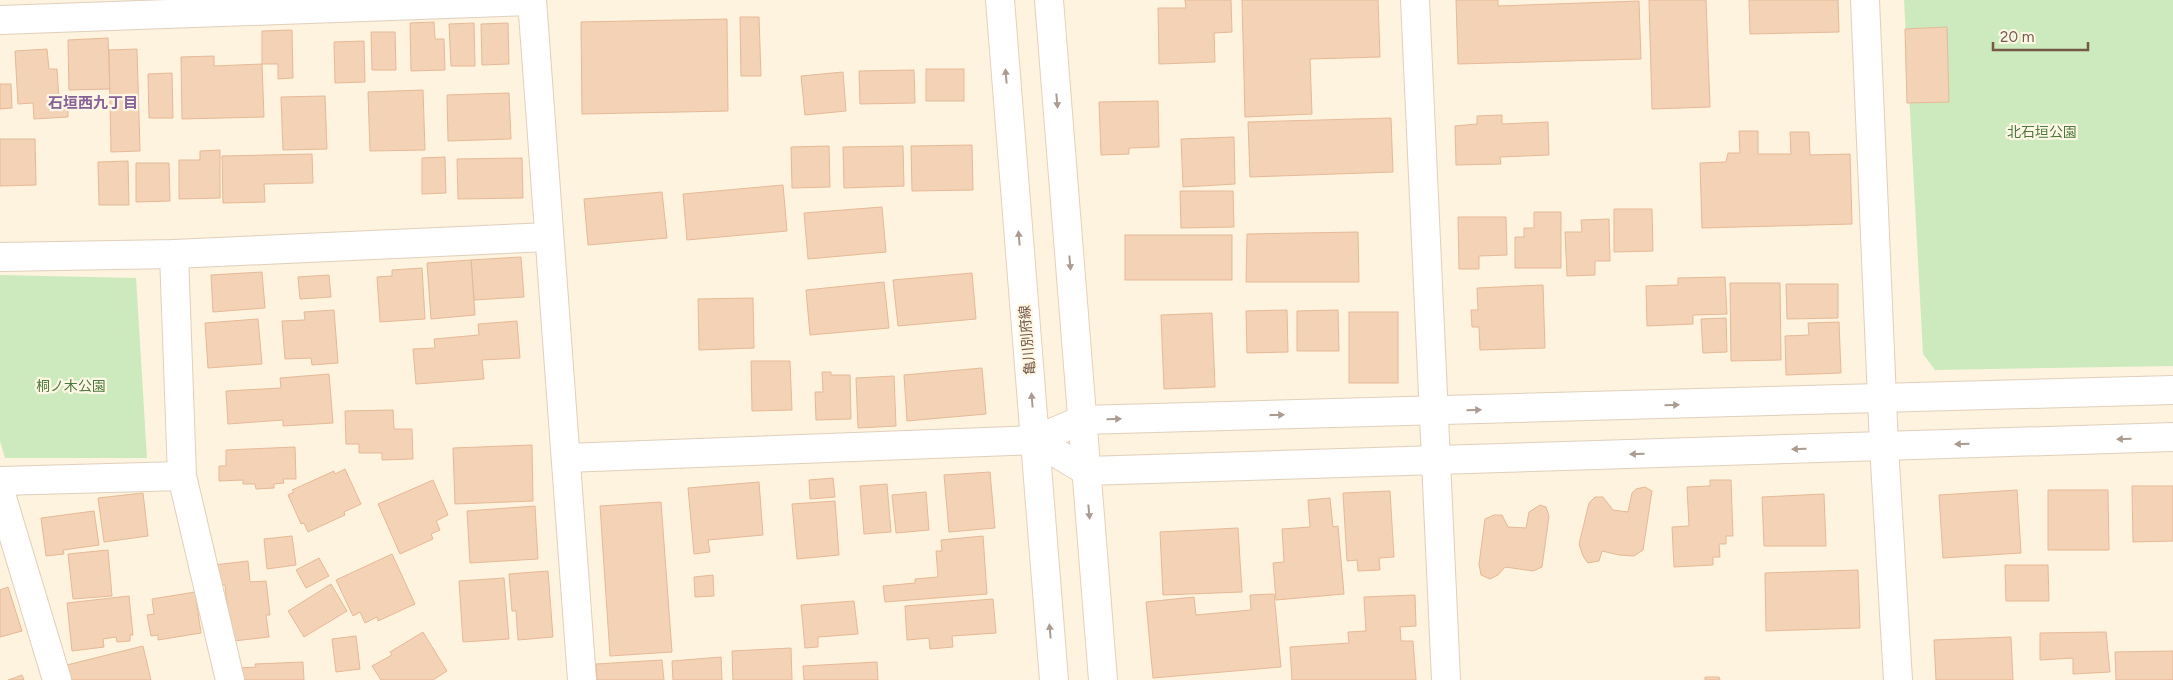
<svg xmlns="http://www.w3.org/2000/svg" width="2173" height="680" font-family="Figtree,'Noto Sans JP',sans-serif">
<rect width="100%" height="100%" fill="#fdf3df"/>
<!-- green -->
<g fill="#cdeabe">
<polygon points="1904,0 2173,0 2173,366 1935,370 1923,354"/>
<polygon points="0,275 136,278 147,458 5,458 0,441"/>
</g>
<!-- building -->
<g fill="#f3d2b6" stroke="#e6b996">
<polygon points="1185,0 1231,0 1232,32 1214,33 1215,62 1159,64 1158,8 1186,8"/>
<polygon points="1242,0 1378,0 1380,57 1310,59 1312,114 1245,117"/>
<polygon points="1456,0 1498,0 1498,6 1639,1 1641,59 1458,64"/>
<polygon points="1649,0 1706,0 1710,107 1652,109"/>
<polygon points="1749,0 1838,0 1839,32 1750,34"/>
<polygon points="740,17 759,17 761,76 741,76"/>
<polygon points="727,19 728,111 582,114 581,22"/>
<polygon points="434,22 435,39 444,39 445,70 411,71 410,23"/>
<polygon points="474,23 475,66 451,66 449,24"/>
<polygon points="508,23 509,64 482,65 481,24"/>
<polygon points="1947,27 1949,102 1907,103 1905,29"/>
<polygon points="292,30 293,78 278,79 278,64 262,64 262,31"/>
<polygon points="371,32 395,32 396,70 372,70"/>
<polygon points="108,38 110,89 69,90 68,40"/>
<polygon points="364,41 365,82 335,83 334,42"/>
<polygon points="47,49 49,69 57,69 59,99 68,98 68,117 34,119 33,103 18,104 15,51"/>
<polygon points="137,49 140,151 111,152 109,50"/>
<polygon points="214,56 214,66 262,64 264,117 182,119 181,57"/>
<rect x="926" y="69" width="38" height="32"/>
<polygon points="914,70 915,103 860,104 859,71"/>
<polygon points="843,72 846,111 805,115 801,76"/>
<polygon points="172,73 173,118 149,118 148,74"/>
<polygon points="0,84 11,84 12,108 0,109"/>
<polygon points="423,90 425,150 370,151 368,92"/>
<polygon points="509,93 511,139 448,141 447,95"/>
<polygon points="325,96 327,149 283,150 281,97"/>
<polygon points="1158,101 1159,147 1129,148 1129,154 1101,155 1099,102"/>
<polygon points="1502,115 1502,124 1548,122 1549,155 1500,157 1501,164 1456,165 1455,126 1477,124 1477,116"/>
<polygon points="1391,118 1393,172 1250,177 1248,122"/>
<polygon points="1739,131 1758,131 1758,154 1791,154 1790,132 1809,132 1810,155 1850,154 1852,224 1702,228 1700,163 1726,162 1728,153 1740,153"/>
<polygon points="1234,137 1235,184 1183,187 1181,139"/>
<polygon points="0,139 35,139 36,185 0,186"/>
<polygon points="972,145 973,190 912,191 911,146"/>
<polygon points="829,146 830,187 792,188 791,147"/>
<polygon points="903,146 904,186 844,188 843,147"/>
<polygon points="220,150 220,198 179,199 179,160 200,160 200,151"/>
<polygon points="312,154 313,183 264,184 265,202 223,203 222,156"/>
<polygon points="445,157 446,193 422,194 422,158"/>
<polygon points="522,158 523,198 458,199 457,159"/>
<polygon points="128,161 129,205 99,205 98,162"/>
<polygon points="136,163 169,163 170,201 136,202"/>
<polygon points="783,185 787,231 687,240 683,194"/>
<polygon points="1180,191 1233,191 1234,227 1181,228"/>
<polygon points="662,192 667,238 588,245 584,199"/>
<polygon points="882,207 886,252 808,259 804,213"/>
<polygon points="1614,209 1652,209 1653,251 1614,252"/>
<polygon points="1534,212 1561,212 1561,268 1515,268 1515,237 1524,237 1524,228 1534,228"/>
<polygon points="1458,217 1506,217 1507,255 1479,256 1479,269 1459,269"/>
<polygon points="1609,219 1610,261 1595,261 1595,275 1567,276 1565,232 1582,232 1581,220"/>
<polygon points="1358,232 1359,282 1246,282 1247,234"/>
<rect x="1125" y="235" width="107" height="45"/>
<polygon points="521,257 524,297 474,300 471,260"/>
<polygon points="471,260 475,315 431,319 427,263"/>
<polygon points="422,268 425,319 380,322 377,277 392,276 392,270"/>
<polygon points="262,272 265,308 213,312 211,275"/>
<polygon points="972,273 976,319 898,326 893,280"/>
<polygon points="329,275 331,297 300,299 298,277"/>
<polygon points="1725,277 1727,314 1693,315 1693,324 1647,326 1646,286 1678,285 1678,278"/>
<polygon points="884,282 889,328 810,335 806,290"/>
<polygon points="1730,283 1780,283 1781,360 1731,361"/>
<polygon points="1786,284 1838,284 1838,318 1787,319"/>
<polygon points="1543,285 1545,348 1480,350 1479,327 1472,327 1471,310 1478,310 1477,288"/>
<polygon points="753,298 754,348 699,350 698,299"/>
<polygon points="334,310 338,363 312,365 311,358 285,359 282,321 305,320 304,312"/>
<polygon points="1287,310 1288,352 1247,353 1246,311"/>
<polygon points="1338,310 1339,351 1297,351 1297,311"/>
<rect x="1349" y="312" width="49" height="71"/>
<polygon points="1212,313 1215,387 1164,389 1161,315"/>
<polygon points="1726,318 1727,352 1703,353 1701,319"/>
<polygon points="258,319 262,364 208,368 205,323"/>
<polygon points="517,321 520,358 482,360 484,379 416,384 413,349 435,348 434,339 479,335 478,324"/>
<polygon points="1839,322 1841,373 1786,375 1785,336 1809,335 1808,323"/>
<polygon points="751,361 790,361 792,410 752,411"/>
<polygon points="982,368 986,414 907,421 904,375"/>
<polygon points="822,372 831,372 831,375 850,375 851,419 816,420 815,392 823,392"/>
<polygon points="329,374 333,423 283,426 283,420 228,424 226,391 281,388 280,378"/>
<polygon points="894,376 896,426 858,428 856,378"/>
<polygon points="393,410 394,429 412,429 413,459 382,460 382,453 359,453 359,444 346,444 345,411"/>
<polygon points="532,445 533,501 455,504 453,448"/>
<polygon points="295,447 296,479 283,479 284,483 274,484 274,488 256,489 255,484 243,484 243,480 219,481 219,466 226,466 226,450"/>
<polygon points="345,469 361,504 344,512 345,515 308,532 304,523 301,524 288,495 294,492 292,490 334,471 335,474"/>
<polygon points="990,472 995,528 949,532 944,475"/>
<polygon points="833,478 835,497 810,499 809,480"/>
<polygon points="433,480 448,515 436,521 440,530 431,534 433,539 400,554 378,504"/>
<polygon points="1710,480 1731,480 1733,536 1726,536 1726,544 1719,544 1720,557 1713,557 1713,565 1674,567 1672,527 1689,526 1687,487 1710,486"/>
<polygon points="759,482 763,535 708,540 710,552 694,554 688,488"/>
<polygon points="887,484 891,532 864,534 860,486"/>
<polygon points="2132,486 2173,486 2173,541 2133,542"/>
<polygon points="1645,487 1652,491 1643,550 1634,556 1619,555 1602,551 1599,561 1588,563 1583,556 1579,544 1589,503 1595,497 1603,497 1613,510 1628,512 1632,493 1636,489"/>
<polygon points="2017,490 2021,553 1943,558 1939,495"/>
<polygon points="2048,490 2108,490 2109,550 2048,550"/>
<polygon points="1390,491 1394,557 1379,558 1380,570 1358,571 1357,560 1347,561 1343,493"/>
<polygon points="926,492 929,530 896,533 892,495"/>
<polygon points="143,493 148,536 104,542 98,498"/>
<polygon points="1824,494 1826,546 1764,546 1762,497"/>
<polygon points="1330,498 1333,527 1338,526 1344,594 1276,600 1273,563 1284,562 1282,529 1310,527 1308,500"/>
<polygon points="835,501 839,555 797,559 792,504"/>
<polygon points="661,502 672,652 610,656 600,506"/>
<polygon points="1540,505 1546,507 1549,516 1542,567 1533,571 1505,567 1498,575 1490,579 1481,575 1479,564 1485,519 1494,515 1502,515 1508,527 1526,528 1529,512"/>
<polygon points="535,506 538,559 470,563 467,511"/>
<polygon points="94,511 99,545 63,550 64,554 46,556 41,518"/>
<polygon points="1238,528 1242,592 1163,595 1160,532"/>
<polygon points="292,536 296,565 267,569 264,539"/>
<polygon points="983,536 987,594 885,602 883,586 915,583 915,579 938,577 936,551 942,551 941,540"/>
<polygon points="108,550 112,596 73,599 68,554"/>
<polygon points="392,554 415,604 378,621 377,617 365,623 360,612 353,616 336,580"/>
<polygon points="319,558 329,576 306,588 296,570"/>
<polygon points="248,561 250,582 266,581 270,615 266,615 269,637 225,642 228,615 225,585 217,586 214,565"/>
<polygon points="2005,565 2048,565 2049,601 2006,601"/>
<polygon points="1858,570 1860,628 1766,631 1765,573"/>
<polygon points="548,571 553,637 518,640 516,611 512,611 509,574"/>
<polygon points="713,575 714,596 695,597 694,577"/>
<polygon points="504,578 509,639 463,642 459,581"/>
<polygon points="331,584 347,611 304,637 288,611"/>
<polygon points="8,587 22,631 0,637 0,590"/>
<polygon points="195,592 201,633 158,640 158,635 151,636 147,615 154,614 152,599"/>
<polygon points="1274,594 1281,667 1153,678 1146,602 1194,597 1196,615 1251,610 1250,595"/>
<polygon points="1415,595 1416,626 1400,627 1401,641 1413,641 1416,680 1292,680 1290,647 1349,643 1348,632 1366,631 1364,597"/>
<polygon points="129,596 133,635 130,635 130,641 117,642 116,637 103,639 104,647 72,651 67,603"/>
<polygon points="993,599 996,633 952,636 953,647 930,649 929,638 907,640 905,606"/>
<polygon points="854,601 858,634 818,637 818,647 805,648 801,605"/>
<polygon points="423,632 447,671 433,680 381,680 372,666 392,655 390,652"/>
<polygon points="2106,632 2110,672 2073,674 2073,658 2040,660 2040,633"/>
<polygon points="356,636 360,669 336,672 332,639"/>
<polygon points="2011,637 2013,680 1936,680 1934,640"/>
<polygon points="143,646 151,680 63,680 59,667"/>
<polygon points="791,648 792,680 733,680 732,651"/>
<polygon points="2173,651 2173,680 2116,680 2115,652"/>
<polygon points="721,657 722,680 673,680 672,661"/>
<polygon points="662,660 664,680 597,680 596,664"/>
<polygon points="303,662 304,680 240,680 239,668 256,667 255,664"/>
<polygon points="877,662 878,680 804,680 803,666"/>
<polygon points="22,675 24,680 8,680"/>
<polygon points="1705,677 1719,677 1720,680 1705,680"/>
</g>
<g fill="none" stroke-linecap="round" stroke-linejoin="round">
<!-- minor casing -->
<g stroke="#e1cfbb" stroke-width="30">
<g id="minor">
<polyline points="532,0 582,680"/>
<polyline points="0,20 532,1"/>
<polyline points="174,254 182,476 230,680"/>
<polyline points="1035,440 1086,471 2173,437"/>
<polyline points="1035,440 1082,420 2173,390"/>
</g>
</g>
<!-- tertiary casing -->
<g stroke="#e1cfbb" stroke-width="30">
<g id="tertiary">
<polyline points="1415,0 1446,680"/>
<polyline points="1865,0 1884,446 1898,680"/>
<polyline points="0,257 174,254 549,237"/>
<polyline points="566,458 1035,440"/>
<polyline points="0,481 182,476"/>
<polyline points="0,491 57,680"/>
</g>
</g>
<!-- secondary casing -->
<g stroke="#e6d0b9" stroke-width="30">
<g id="secondary">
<polyline points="1000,0 1054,680"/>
<polyline points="1049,0 1103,680"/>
</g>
</g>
<!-- minor -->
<use href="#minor" stroke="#fff" stroke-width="28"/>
<!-- tertiary -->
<use href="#tertiary" stroke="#fff" stroke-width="28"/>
<!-- secondary -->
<use href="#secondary" stroke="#fff" stroke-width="28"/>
</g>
<!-- one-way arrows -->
<defs><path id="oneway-solid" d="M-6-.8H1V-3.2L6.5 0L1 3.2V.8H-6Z" transform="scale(1.25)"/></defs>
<g fill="#ab9b90">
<use href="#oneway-solid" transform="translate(1006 76) rotate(-95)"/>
<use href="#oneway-solid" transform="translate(1057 101) rotate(85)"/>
<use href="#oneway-solid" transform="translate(1019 238) rotate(-95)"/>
<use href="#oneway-solid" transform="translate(1070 263) rotate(85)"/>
<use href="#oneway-solid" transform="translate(1032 400) rotate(-95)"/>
<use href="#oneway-solid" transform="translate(1672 405) rotate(-1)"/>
<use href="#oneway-solid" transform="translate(1474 410) rotate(-1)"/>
<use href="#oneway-solid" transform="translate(1277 415) rotate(-1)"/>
<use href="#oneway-solid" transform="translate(1114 419) rotate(-1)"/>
<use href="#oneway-solid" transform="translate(2124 439) rotate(178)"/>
<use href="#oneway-solid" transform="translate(1962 444) rotate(178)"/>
<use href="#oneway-solid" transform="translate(1799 449) rotate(178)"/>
<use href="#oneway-solid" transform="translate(1637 454) rotate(178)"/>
<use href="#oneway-solid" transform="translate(1089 512) rotate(85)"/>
<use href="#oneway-solid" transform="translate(1050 631) rotate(-95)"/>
</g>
<g text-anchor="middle" stroke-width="4.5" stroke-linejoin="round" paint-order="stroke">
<!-- park labels -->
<g font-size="14" fill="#4c7a3e" stroke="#fff7e6">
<text x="2042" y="137">北石垣公園</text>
<text x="71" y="391">桐ノ木公園</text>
</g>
<!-- street labels -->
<g font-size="14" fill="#735946" stroke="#fff7e6">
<text transform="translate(1027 340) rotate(-95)" y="5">亀川別府線</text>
</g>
<!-- neighbourhood labels -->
<g font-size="15" font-weight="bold" fill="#886297" stroke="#fff7e6">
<text x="93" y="108">石垣西九丁目</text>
</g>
</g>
<!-- scale -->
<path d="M1993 42v8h95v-8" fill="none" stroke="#735946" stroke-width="2.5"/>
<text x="2000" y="42" font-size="15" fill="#735946" stroke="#fff7e6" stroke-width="4" paint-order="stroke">20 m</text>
</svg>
